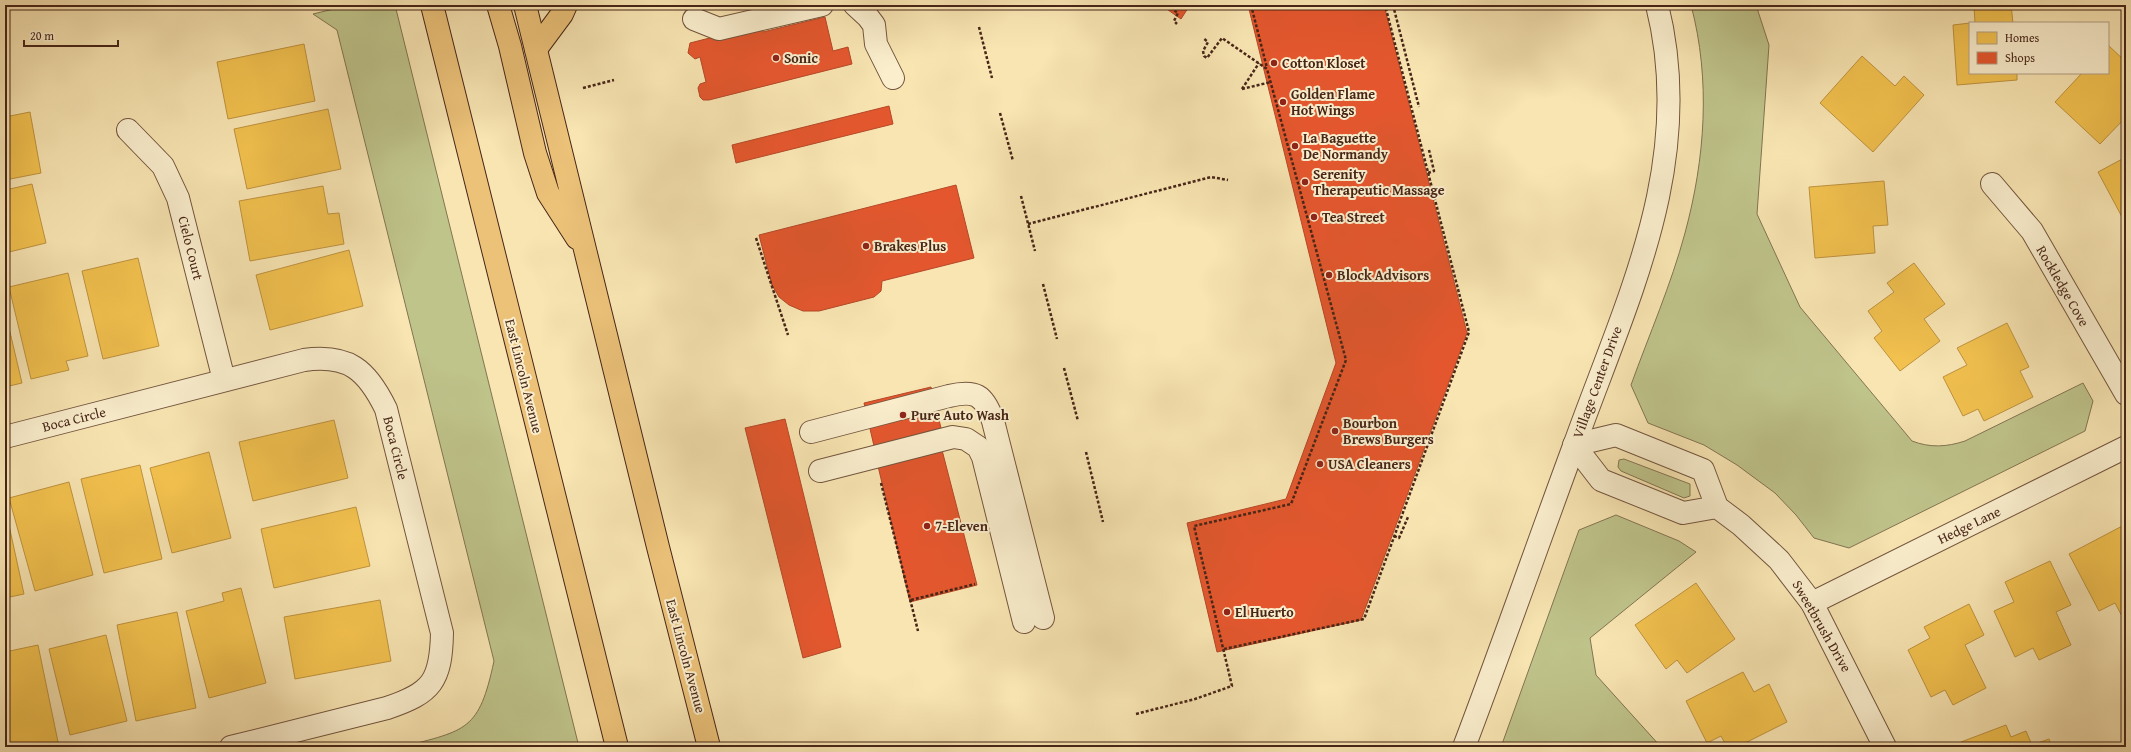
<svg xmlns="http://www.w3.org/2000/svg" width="2131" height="752" font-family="'Gentium Book Plus',serif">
<rect width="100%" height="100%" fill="#f8e5b2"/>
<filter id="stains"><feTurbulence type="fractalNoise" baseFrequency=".005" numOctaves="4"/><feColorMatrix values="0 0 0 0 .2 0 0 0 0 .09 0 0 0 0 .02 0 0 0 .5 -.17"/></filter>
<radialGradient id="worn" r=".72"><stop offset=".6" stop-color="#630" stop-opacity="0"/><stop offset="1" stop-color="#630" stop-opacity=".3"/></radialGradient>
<!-- green -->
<g fill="#bfc48b" stroke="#837451">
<path d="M350,5H395L579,747H402C467,730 479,731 494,661L337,30L313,14Z"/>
<path d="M1691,5H1756L1769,45L1757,214L1800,307L1912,441C1930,448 1947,447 1965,441L2083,383L2093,401L2085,431L1849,548L1814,538L1796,515L1775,493L1737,465L1704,445L1648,423L1631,385C1649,335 1671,285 1685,233C1705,159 1711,80 1691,5Z"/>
<polygon points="1624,459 1690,484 1690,496 1684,498 1621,471 1618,467 1619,460"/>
<polygon points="1616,515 1679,541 1696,552 1590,638 1596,675 1661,747 1501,747 1579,530"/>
</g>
<!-- homes -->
<g fill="#f2c14e" stroke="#bf923e">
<polygon points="2011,5 2013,23 1975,23 1974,6"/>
<polygon points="1970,23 1970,73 2017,73 2017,80 1957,85 1953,25"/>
<polygon points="304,44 315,101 228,119 217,62"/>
<polygon points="2108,45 2126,62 2126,117 2100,144 2055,102 2082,73 2108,73"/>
<polygon points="1862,56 1895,86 1904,76 1924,95 1873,152 1820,103"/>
<polygon points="328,109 341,169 247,189 234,129"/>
<polygon points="30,112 41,173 5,180 5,117"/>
<polygon points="2126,157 2126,215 2122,217 2098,172"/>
<polygon points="1884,181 1888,225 1873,226 1875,253 1815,258 1809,187"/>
<polygon points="32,184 46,243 5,253 5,190"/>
<polygon points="323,186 328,214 339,213 344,244 250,261 239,201"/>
<polygon points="349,250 363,306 270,330 256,275"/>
<polygon points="138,258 159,346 103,359 82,271"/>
<polygon points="1914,263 1945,304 1924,319 1940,341 1900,371 1874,338 1882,331 1868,311 1894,292 1887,283"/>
<polygon points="68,273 88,356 66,361 69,370 31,379 9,287"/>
<polygon points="5,311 22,383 5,387"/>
<polygon points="2007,323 2029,367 2020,371 2033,397 1984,421 1978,409 1963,416 1943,377 1967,365 1957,348"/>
<polygon points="334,420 348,478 253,501 239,442"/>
<polygon points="209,452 231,538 172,553 150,468"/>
<polygon points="140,465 162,559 104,573 81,479"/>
<polygon points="69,482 93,575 35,591 9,498"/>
<polygon points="5,507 24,594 5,598"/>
<polygon points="356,507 370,566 274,588 261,529"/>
<polygon points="2126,524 2126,622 2125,622 2115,603 2099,611 2069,554"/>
<polygon points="2050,561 2071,605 2056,612 2071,645 2039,660 2033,648 2015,657 1994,611 2014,602 2005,582"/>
<polygon points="1696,583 1735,639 1687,673 1677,660 1666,669 1635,625"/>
<polygon points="241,588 266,683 209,698 186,611 224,601 222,593"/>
<polygon points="380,600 391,661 295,679 284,617"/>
<polygon points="1969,604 1984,635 1965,645 1986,688 1953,705 1945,690 1931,697 1908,650 1930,638 1924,627"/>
<polygon points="177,612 196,708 136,721 117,625"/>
<polygon points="106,635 127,721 70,735 49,649"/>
<polygon points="38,645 58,742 31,747 5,747 5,652"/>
<polygon points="2126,664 2126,676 2121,667"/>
<polygon points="1743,672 1754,692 1769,684 1787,722 1737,747 1727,747 1721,736 1707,743 1686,701"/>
<polygon points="2006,725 2011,737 2026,731 2032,745 2049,739 2052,747 1963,747 1961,742"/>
</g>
<!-- shops -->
<g fill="#e4572e" stroke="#b54827">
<polygon points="1161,5 1190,5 1181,19"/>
<polygon points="1248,5 1384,5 1467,333 1361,620 1217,652 1187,523 1286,499 1336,363"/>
<polygon points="825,17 833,51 848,47 852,64 709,100 703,100 700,97 698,88 700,84 706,82 700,57 695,59 688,53 690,43 761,25 763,32"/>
<polygon points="889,106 893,124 736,163 732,145"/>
<polygon points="956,185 974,258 882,281 881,291 874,297 819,311 803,311 789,305 779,297 772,285 759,235"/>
<polygon points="931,387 941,428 874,446 864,403"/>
<polygon points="785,419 841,647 803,658 745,428"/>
<polygon points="942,450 977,585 910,602 878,466"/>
</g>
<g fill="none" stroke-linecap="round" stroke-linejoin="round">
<!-- minor casing -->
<g stroke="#73553e" stroke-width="24">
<g id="minor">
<polyline points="855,5 868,17 874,25 876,44 893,78"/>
<polyline points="694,19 719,29 822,5"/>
<polyline points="128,130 163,166 178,198 224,380"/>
<polyline points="1992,184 2032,231 2126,394"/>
<path d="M811,432L949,396C975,390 984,394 993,421L1043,618"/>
<path d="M5,437L304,360C349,354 367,370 386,409L442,633C441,681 432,693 387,708L231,747"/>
<polyline points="820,471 953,437 966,439 978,447 983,457 1024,622"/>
<polyline points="1717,507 1683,513 1601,480 1574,445 1616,435 1703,470 1717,507 1741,525 1779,560 1812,603 1885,747"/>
<polyline points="1812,603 2126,447"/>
<path d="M1464,747C1502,647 1537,546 1574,446C1626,301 1697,163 1657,5"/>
</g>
</g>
<!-- major casing -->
<g stroke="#472517" stroke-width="24">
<g id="major">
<polyline points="432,5 617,747"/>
<polyline points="498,5 510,46 535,153 548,193 577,238"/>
<polyline points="525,5 658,547 709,747"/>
<polyline points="536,49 562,14 566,5"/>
</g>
</g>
<!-- path -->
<g stroke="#472517" stroke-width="2.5" stroke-dasharray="3 2" stroke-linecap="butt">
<polyline points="1166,5 1178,13 1174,21 1177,24"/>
<polyline points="1251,5 1267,68"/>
<polyline points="1393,5 1419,107"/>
<polyline points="979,27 992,78"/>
<polyline points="583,88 614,80"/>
<polyline points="1242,89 1259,63"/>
<polyline points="1242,89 1271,82"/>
<polyline points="1000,113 1013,161"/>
<polyline points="1428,173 1434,171 1429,150"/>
<polyline points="1021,196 1035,251"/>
<polyline points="1028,224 1211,177 1228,180"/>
<polyline points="756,238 788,335"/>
<polyline points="1043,284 1057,339"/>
<polyline points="1064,368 1078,421"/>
<polyline points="1086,452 1103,522"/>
<polyline points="881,483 918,631"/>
<polyline points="1394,536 1399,538 1408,517"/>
<polyline points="911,600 975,584"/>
<polyline points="1224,649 1364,619 1469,332 1385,5"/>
<polyline points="1136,714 1195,699 1232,686 1194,526 1291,504 1346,360 1267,69 1222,38 1207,58 1204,56 1203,51 1208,42 1203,38"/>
</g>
<!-- minor -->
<use href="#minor" stroke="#faeecd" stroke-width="22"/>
<!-- major -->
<use href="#major" stroke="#ecc279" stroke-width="22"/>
</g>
<!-- markers -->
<g fill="#8f2418" stroke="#faeecd" stroke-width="1.5">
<circle cx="776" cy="58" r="4"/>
<circle cx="1274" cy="63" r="4"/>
<circle cx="1283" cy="102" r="4"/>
<circle cx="1295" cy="146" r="4"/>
<circle cx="1305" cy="182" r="4"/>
<circle cx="1314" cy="217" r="4"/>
<circle cx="866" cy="246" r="4"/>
<circle cx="1329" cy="275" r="4"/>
<circle cx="903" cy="415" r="4"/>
<circle cx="1335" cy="431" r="4"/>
<circle cx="1320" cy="464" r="4"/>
<circle cx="927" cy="526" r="4"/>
<circle cx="1227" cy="612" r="4"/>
</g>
<g text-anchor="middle" stroke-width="4" stroke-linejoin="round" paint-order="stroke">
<!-- poi labels -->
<g font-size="14" font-weight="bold" fill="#472517" stroke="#faeecd" text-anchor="start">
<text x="784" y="63">Sonic</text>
<text x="1282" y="68">Cotton Kloset</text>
<text x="1291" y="99">Golden Flame<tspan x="1291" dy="16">Hot Wings</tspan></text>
<text x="1303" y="143">La Baguette<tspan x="1303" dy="16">De Normandy</tspan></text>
<text x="1313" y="179">Serenity<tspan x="1313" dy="16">Therapeutic Massage</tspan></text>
<text x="1322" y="222">Tea Street</text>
<text x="874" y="251">Brakes Plus</text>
<text x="1337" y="280">Block Advisors</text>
<text x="911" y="420">Pure Auto Wash</text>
<text x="1343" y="428">Bourbon<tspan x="1343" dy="16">Brews Burgers</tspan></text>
<text x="1328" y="469">USA Cleaners</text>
<text x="935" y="531">7-Eleven</text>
<text x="1235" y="617">El Huerto</text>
</g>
<!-- street labels -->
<g font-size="14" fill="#472517" stroke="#faeecd">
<text transform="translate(191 248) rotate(76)" y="5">Cielo Court</text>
<text transform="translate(2063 286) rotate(60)" y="5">Rockledge Cove</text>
<text transform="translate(524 376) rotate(76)" y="5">East Lincoln Avenue</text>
<text transform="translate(1597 382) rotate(-70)" y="5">Village Center Drive</text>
<text transform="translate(74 419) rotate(-14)" y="5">Boca Circle</text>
<text transform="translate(396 448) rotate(76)" y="5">Boca Circle</text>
<text transform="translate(1969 525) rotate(-26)" y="5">Hedge Lane</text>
<text transform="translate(1822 626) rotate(60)" y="5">Sweetbrush Drive</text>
<text transform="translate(686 656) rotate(75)" y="5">East Lincoln Avenue</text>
</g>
</g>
<!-- margin -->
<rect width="2131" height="752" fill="none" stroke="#f8e5b2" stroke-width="20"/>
<rect x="6" y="6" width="2119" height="740" fill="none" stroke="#472517" stroke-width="2"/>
<rect x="10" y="10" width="2111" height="732" fill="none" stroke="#472517"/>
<!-- legend -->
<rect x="1969" y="22" width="140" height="52" fill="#faeecd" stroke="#b29e84"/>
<rect x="1977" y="32" width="20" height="12" fill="#f2c14e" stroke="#b29e84"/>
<text x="2005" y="42" font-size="12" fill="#472517">Homes</text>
<rect x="1977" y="52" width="20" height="12" fill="#e4572e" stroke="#b29e84"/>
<text x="2005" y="62" font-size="12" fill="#472517">Shops</text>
<!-- scale -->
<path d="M24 40v6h94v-6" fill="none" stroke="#472517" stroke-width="2"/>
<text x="30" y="40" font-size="12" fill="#472517" stroke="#faeecd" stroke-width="3" paint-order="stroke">20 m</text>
<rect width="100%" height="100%" filter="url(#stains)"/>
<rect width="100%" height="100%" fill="url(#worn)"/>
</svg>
